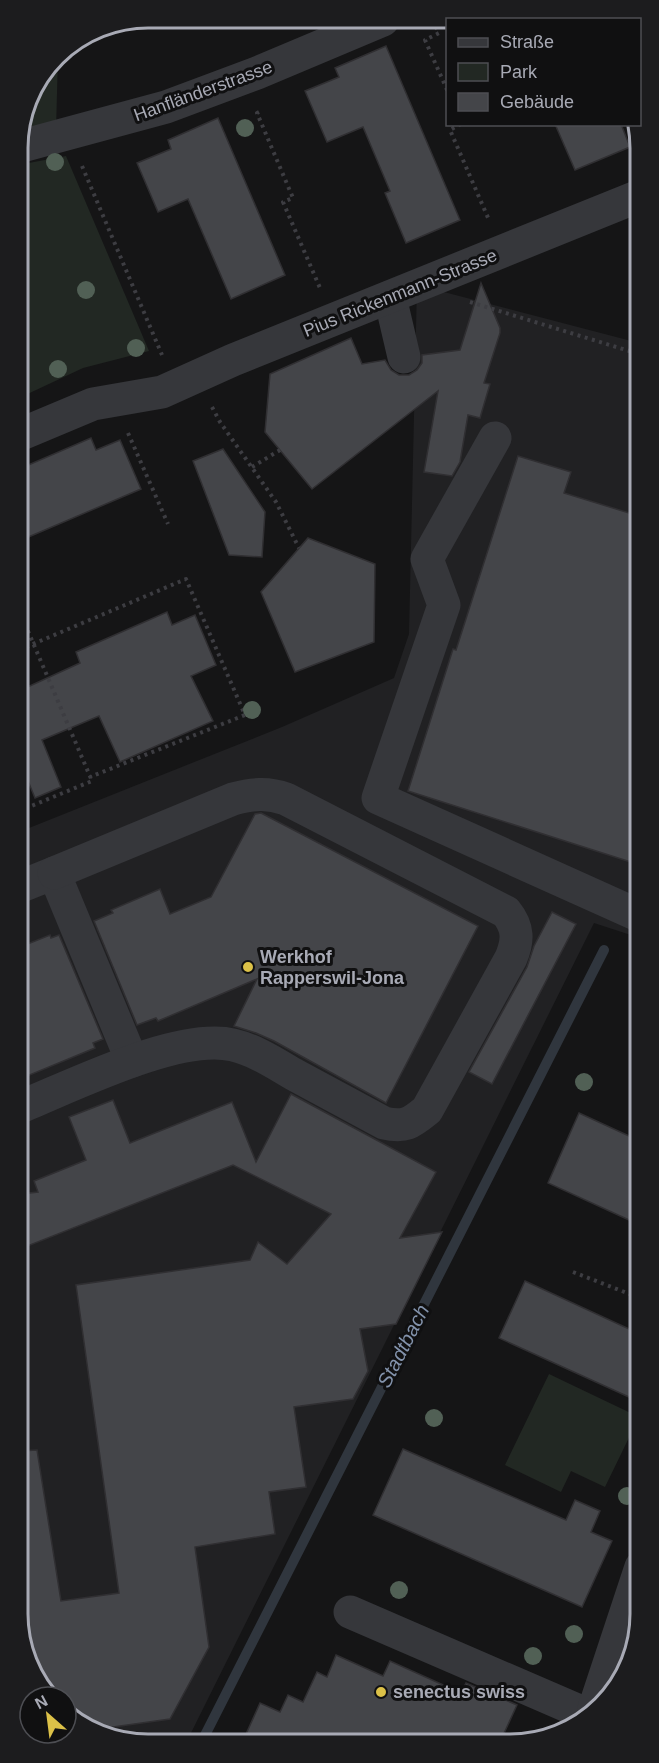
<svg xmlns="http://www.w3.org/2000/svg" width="659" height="1763" font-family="Helvetica,sans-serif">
<rect width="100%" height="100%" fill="#151516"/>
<!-- built -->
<polygon fill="#212123" points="417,285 639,343 640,938 594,923 186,1743 124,1743 66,1712 66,1697 51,1697 21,1640 19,832 282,727 394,678 409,634"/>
<!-- green -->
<g fill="#222823">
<polygon points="58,56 56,130 18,140 31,91"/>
<polygon points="66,156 149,351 83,368 19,398 18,165"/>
<polygon points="549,1374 639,1417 605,1487 571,1471 561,1492 505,1465"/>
</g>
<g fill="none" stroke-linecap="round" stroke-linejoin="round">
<!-- stream -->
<polyline stroke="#30363e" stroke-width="10" points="201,1743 604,950"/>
</g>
<!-- building -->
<g fill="#444549" stroke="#302f32" stroke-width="1.5">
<polygon points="386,46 460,220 406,243 385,193 390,191 363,127 327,142 305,91 339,77 335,68"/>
<polygon points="218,118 285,275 231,299 188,199 158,212 137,163 171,149 168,140"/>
<polygon points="555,124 621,124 630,147 575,170"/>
<polygon points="481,283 500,328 500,333 484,383 490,384 480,418 468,415 460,462 452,476 424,472 438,391 312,489 265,432 270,374 351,338 362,364 385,360 391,370 399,375 409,375 417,370 422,363 422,355 460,350"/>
<polygon points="91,438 96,450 120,440 141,489 19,541 19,469"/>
<polygon points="223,449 265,512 262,557 229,555 193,461"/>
<polygon points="518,456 571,472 564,493 639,516 640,865 408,791 453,649 456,650"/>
<polygon points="308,538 375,564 374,642 295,672 261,592"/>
<polygon points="167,612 172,625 195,615 216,665 191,676 213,721 120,762 99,716 42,740 61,787 35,798 19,759 19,687 21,690 80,663 76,652"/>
<polygon points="261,813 478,926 386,1103 274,1041 256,1033 234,1026 257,979 158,1021 156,1018 137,1025 94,921 113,913 111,910 160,889 170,914 211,897 255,814"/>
<polygon points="552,912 576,924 492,1084 469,1072 527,967 534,946"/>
<polygon points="50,935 51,938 59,935 103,1039 93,1043 95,1048 20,1079 20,947"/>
<polygon points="291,1094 436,1172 400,1238 442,1232 396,1324 360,1329 368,1371 353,1399 294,1407 306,1487 269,1492 275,1534 195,1547 209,1647 170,1719 99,1729 66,1712 66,1697 51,1697 21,1640 20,1451 37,1450 61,1601 119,1593 76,1285 250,1260 258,1242 287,1264 331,1214 233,1165 20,1249 20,1194 38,1192 34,1181 86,1160 69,1117 113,1100 130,1143 232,1102 256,1162"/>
<polygon points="579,1113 640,1141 640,1225 548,1183"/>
<polygon points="525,1281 640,1334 640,1402 499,1338"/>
<polygon points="403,1449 566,1520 575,1500 600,1511 591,1532 612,1541 582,1607 373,1515"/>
<polygon points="336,1655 383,1676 390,1661 461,1693 466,1683 517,1705 500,1742 242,1743 260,1703 280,1712 288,1695 303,1702 317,1672 327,1677"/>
</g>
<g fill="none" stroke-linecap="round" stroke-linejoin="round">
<!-- path -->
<g stroke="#3d3d42" stroke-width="4" stroke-dasharray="3 4.5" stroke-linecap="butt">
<polyline points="432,20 439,33 425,40 448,92"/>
<polyline points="259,112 257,113 293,198 283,202 320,288"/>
<polyline points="461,124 450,130 489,220"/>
<polyline points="82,166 162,355"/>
<polyline points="470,302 639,354"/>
<polyline points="212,407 220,422 276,502 299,548"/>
<polyline points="128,433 168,524"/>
<polyline points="252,467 280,450"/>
<polyline points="19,610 92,781 19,811"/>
<polyline points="19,650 186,579 245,715 90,777"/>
<polyline points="573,1272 640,1298"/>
</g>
<!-- minor -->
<g stroke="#36373b" stroke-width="33">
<polyline points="18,147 166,107 257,73 383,20"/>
<polyline points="390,297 404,357"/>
<polyline points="19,435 93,404 162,392 233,360 639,196"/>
<polyline points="495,438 427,559 444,605 378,798 640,916"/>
<polyline points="19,887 54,873 132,1061"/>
<path d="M20,1107C72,1086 179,1032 233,1045C255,1050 276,1064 295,1075C325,1091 354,1107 384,1123C405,1128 411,1123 427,1110L511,958C518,941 519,928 506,912L286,799C267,792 252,794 233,799L54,873"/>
<polyline points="350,1612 586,1714"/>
<polyline points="594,1709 641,1567"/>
</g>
</g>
<!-- trees -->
<g fill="#516055">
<circle cx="245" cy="128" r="9"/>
<circle cx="55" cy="162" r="9"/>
<circle cx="86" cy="290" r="9"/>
<circle cx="136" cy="348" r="9"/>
<circle cx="58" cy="369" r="9"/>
<circle cx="252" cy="710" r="9"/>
<circle cx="584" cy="1082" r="9"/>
<circle cx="434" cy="1418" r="9"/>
<circle cx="627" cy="1496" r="9"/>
<circle cx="399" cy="1590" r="9"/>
<circle cx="574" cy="1634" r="9"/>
<circle cx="533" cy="1656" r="9"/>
</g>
<!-- markers -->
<g fill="#dcc148" stroke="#101011" stroke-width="2">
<circle cx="248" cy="967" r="6"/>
<circle cx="381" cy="1692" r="6"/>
</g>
<g text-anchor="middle" stroke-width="6" stroke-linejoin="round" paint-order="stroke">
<!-- street labels -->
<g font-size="18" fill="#a8aab5" stroke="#101011">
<text transform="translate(203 91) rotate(-20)" y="6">Hanfländerstrasse</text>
<text transform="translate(400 293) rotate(-22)" y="6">Pius Rickenmann-Strasse</text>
</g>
<!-- poi labels -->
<g font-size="18" font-weight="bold" fill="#a8aab5" stroke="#101011" text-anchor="start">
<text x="260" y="963">Werkhof<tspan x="260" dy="21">Rapperswil-Jona</tspan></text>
<text x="393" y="1698">senectus swiss</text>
</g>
<!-- water labels -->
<g font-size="20" font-style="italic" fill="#8393ac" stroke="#101011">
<text transform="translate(403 1346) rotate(-63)" y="7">Stadtbach</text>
</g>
</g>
<!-- crop -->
<path d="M0 0H659V1763H0ZM148 28H510A120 120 0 0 1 630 148V1614A120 120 0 0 1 510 1734H148A120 120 0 0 1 28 1614V148A120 120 0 0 1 148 28Z" fill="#1c1c1e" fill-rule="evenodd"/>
<path fill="none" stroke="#a8aab5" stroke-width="3" d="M148 28H510A120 120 0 0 1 630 148V1614A120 120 0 0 1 510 1734H148A120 120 0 0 1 28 1614V148A120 120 0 0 1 148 28Z"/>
<!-- legend -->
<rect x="446" y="18" width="195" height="108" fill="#101011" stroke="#4d4e53" stroke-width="1.5"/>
<rect x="458" y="38" width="30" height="9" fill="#36373b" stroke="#4d4e53" stroke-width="1.5"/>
<text x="500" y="48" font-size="18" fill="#a8aab5">Straße</text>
<rect x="458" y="63" width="30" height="18" fill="#222823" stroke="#4d4e53" stroke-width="1.5"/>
<text x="500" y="78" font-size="18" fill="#a8aab5">Park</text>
<rect x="458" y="93" width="30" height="18" fill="#444549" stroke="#4d4e53" stroke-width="1.5"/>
<text x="500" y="108" font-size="18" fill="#a8aab5">Gebäude</text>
<!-- north arrow -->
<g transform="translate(48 1715) rotate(332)"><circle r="28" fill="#101011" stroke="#4d4e53" stroke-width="1.5"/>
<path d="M0-4.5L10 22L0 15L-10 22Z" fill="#dcc148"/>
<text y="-9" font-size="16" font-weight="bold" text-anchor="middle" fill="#a8aab5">N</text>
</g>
</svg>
